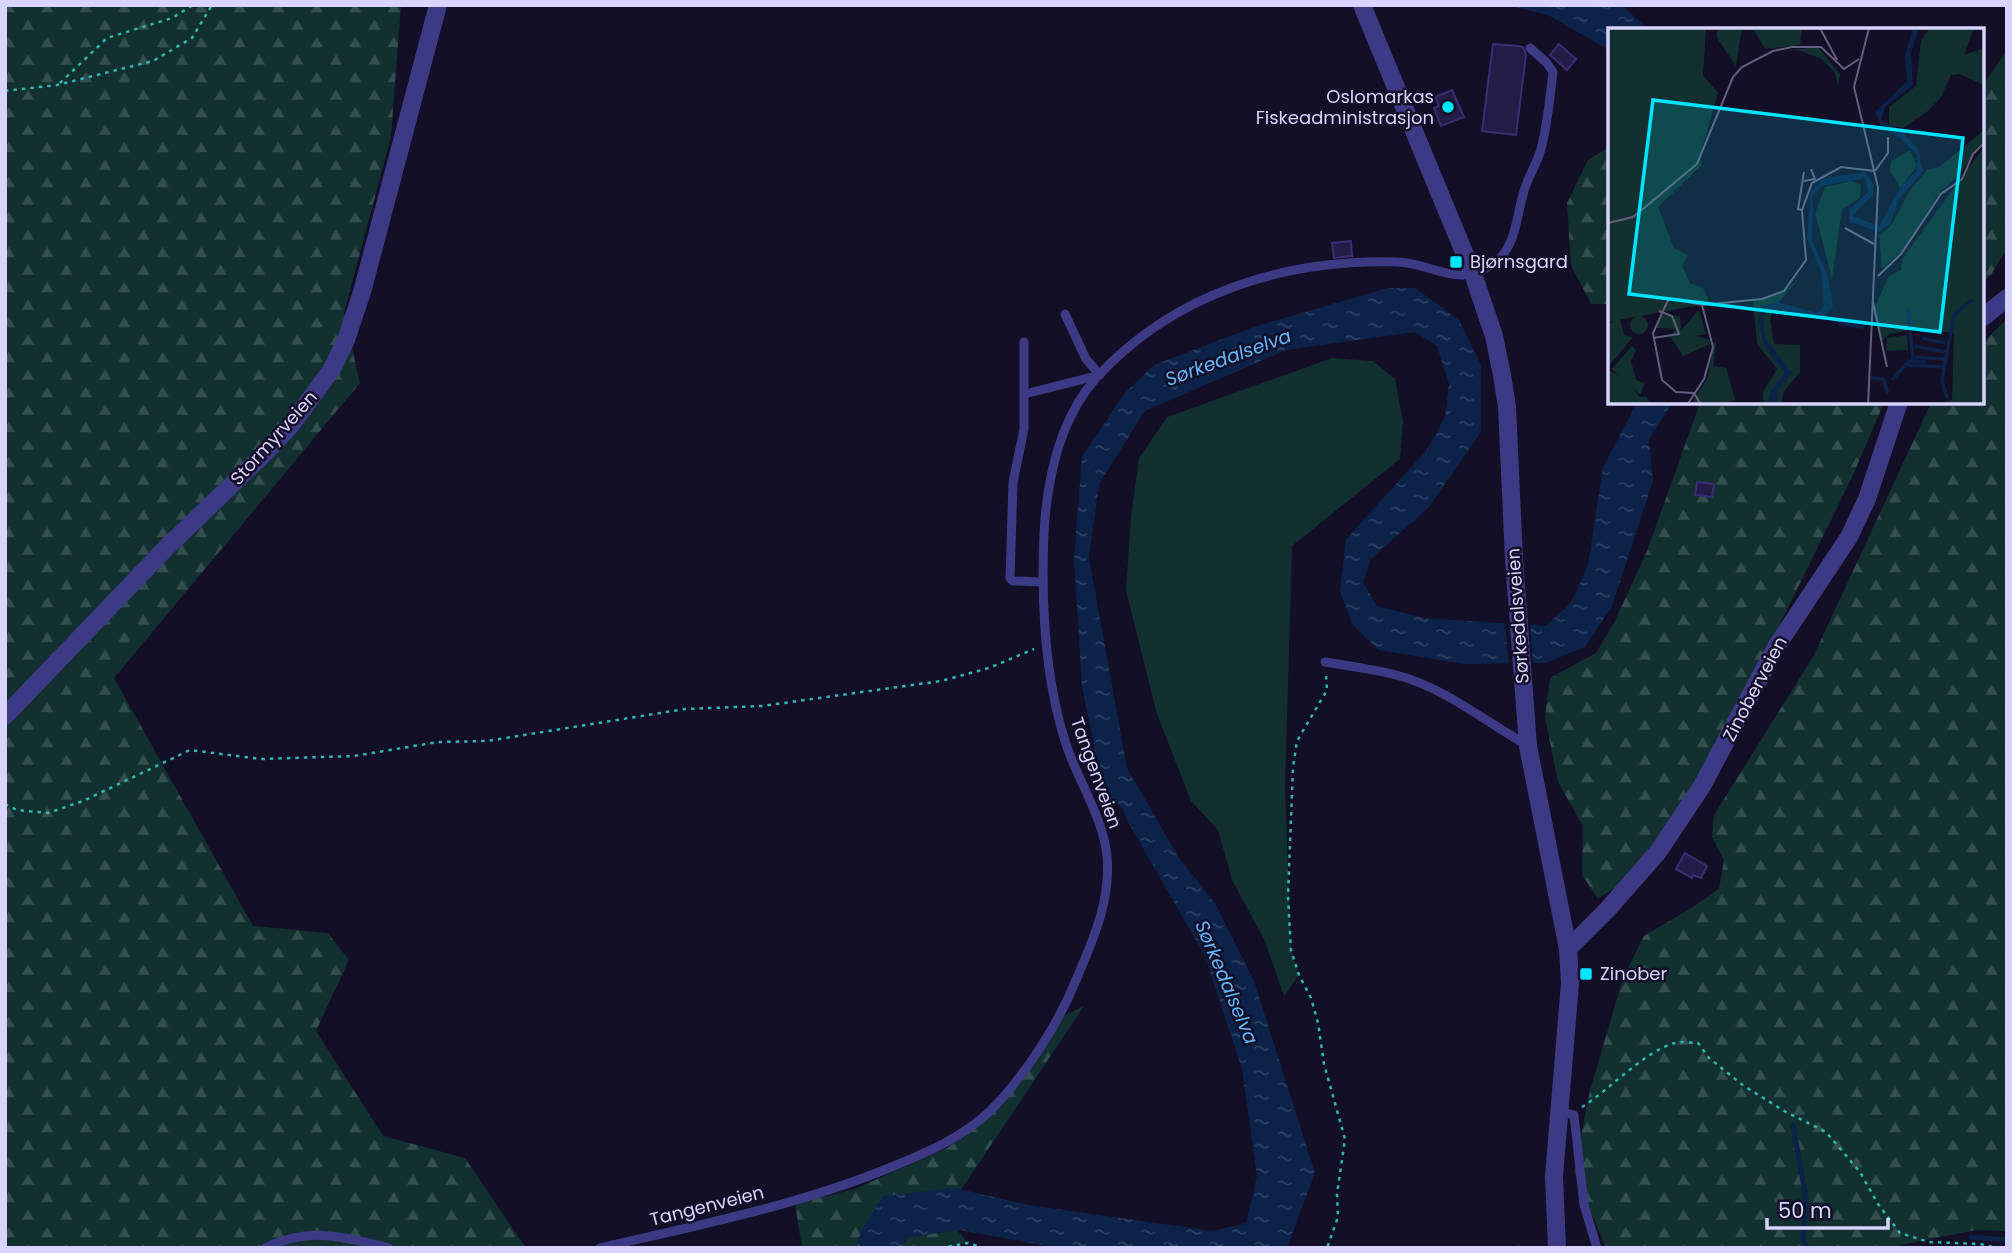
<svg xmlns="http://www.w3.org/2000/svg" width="2012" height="1253" font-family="Poppins,sans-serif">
<defs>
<pattern id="forest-firs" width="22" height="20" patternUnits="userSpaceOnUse" patternTransform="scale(1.75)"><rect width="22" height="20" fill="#12302f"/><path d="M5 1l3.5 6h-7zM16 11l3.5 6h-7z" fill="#344d4e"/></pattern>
<pattern id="water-ripples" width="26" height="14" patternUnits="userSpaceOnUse" patternTransform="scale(1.75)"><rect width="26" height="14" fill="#0c2248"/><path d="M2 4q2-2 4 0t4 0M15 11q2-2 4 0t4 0" fill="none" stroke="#2f4163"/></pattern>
</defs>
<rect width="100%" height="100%" fill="#130f26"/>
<!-- forest -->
<g fill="url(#forest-firs)">
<polygon points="5,5 401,5 391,137 344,313 360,383 114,678 253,926 328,933 349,960 316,1031 383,1136 465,1158 526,1248 5,1248"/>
<polygon points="2007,50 2007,248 1991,275 1982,284 1982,87"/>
<polygon points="1609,147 1609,304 1591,304 1571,265 1567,203 1588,160"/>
<polygon points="2007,319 2007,1231 1976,1230 1885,1248 1606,1248 1574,1172 1589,1094 1623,978 1644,936 1693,907 1719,889 1724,860 1712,837 1714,815 1813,657 1931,403 1982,402 1982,343"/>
<polygon points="1700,403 1884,403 1853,475 1711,765 1631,876 1598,899 1582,875 1583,826 1558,782 1545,717 1550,678 1596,653 1614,623 1647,551"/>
<polygon points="1084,1006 944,1215 968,1243 940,1248 802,1248 795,1204 855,1189 947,1148 991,1116 1061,1017"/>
</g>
<!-- park -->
<polygon fill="#12302f" points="1332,358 1373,361 1395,379 1403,421 1400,459 1292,546 1285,788 1291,950 1299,975 1284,996 1265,941 1232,880 1218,830 1191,801 1157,714 1126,590 1131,516 1139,458 1167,417"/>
<!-- water -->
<g fill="url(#water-ripples)">
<polygon points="1484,5 1619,5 1623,6 1649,30 1610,30 1609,50 1548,15 1507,5"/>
<polygon points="1388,288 1415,288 1459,320 1481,365 1481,432 1429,507 1371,559 1363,582 1377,606 1424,618 1545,626 1571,603 1588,565 1603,467 1637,403 1672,403 1649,440 1653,481 1612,606 1585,647 1545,663 1464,664 1378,650 1352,624 1340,591 1346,539 1426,451 1445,417 1449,384 1437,346 1415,332 1286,350 1145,411 1099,484 1089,558 1127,768 1179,858 1215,903 1254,981 1315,1173 1287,1248 1058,1248 960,1230 910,1237 900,1248 856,1248 862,1229 883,1196 955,1188 1028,1205 1213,1231 1246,1223 1257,1176 1242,1069 1205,956 1128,822 1122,808 1109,797 1106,787 1091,760 1094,745 1082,686 1074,559 1082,457 1124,394 1154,365 1254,327"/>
</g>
<!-- pier -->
<polygon fill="#130f26" points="1505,620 1530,621 1533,667 1509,667"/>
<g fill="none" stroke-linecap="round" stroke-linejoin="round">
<!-- stream -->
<g stroke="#0c2248" stroke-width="5">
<polyline points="1793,1125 1806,1199 1803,1240 1807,1248"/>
<polyline points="1971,1237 2007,1240"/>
<polyline points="1519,1248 1519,1247"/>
</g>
</g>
<!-- building -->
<g fill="#241b47" stroke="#3b2d73" stroke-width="2">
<polygon points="1493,44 1519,46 1523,47 1526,54 1516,135 1482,131"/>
<polygon points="1559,44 1576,59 1567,70 1550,55"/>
<polygon points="1452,90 1464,117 1441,126 1434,108 1439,106 1435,97"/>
<polygon points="1351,241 1352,256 1334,258 1332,243"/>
<polygon points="1697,482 1714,484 1712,497 1695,495"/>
<polygon points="1685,853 1707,866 1701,878 1693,875 1692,878 1676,869"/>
</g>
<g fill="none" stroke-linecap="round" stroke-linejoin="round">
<!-- path -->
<g stroke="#2fb8b0" stroke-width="2.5" stroke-dasharray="3.5 5" stroke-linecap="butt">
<polyline points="60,83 107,38 172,18 193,5"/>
<polyline points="5,91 57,85 153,61 192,38 212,5"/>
<polyline points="1326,676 1327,690 1297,741 1293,767 1288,896 1291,950 1299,975 1311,998 1318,1023 1324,1064 1345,1139 1337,1194 1338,1217 1327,1248"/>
<polyline points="5,804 17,810 48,813 83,801 190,750 261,759 354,756 438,742 487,741 685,709 762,706 941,681 989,668 1034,649"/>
<path d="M1582,1107C1608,1091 1646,1050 1675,1043C1682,1041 1691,1043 1698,1043L1709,1058L1744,1086L1786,1112L1826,1132L1860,1172L1878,1204L1900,1233L1929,1242L1980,1244L1997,1248"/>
<polyline points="940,1248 968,1243 984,1248"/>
</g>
<!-- service -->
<g stroke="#3d3a85" stroke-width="9">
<polyline points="1024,342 1024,429 1013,482 1010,578 1013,581 1042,582"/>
<polyline points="1025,394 1100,375 1086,359 1065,314"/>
<path d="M1325,662C1349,666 1373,669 1396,675C1444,687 1484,721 1527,745"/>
<polyline points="1558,1111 1574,1115 1584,1205 1597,1248"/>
<path d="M265,1248C309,1226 344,1237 389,1248"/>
<path d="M600,1248C699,1225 800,1205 894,1166C928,1152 963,1137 990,1111C1024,1077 1058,1025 1076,980C1093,940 1111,901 1107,856C1103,817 1078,781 1066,744C1044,677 1041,603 1044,533C1047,479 1059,420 1096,378C1174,293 1284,259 1397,262C1434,263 1458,290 1494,263C1518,246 1516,213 1525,188C1530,173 1539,160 1542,145C1548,121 1550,96 1553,72L1546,62L1530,48"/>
</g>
<!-- minor -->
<g stroke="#3d3a85" stroke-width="18">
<polyline points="1982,318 2007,298"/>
<polyline points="5,716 166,548 267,451 292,424 332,369 346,340 362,292 438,5"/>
<polyline points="1568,949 1607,910 1658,852 1702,786 1776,647 1849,537 1867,499 1899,402"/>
</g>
<!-- tertiary -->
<polyline stroke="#3d3a85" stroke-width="18" points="1362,5 1473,274 1494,336 1502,375 1507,407 1514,559 1528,746 1568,949 1570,983 1554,1176 1557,1248"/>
</g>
<!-- markers -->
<g fill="#00e5ff" stroke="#130f26" stroke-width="2.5">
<circle cx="1448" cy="107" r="7"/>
<rect x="1449" y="255" width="14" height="14" rx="3.5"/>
<rect x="1579" y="967" width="14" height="14" rx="3.5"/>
</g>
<g text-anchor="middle" stroke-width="5" stroke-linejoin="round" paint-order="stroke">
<!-- poi labels -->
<g font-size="18" fill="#d9d4ff" stroke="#130f26" text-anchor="start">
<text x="1434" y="103" text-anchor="end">Oslomarkas<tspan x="1434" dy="21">Fiskeadministrasjon</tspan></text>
<text x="1470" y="268">Bjørnsgard</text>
<text x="1600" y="980">Zinober</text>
</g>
<!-- street labels -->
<g font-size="18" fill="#d9d4ff" stroke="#130f26">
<text transform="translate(274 438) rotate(-48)" y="6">Stormyrveien</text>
<text transform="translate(1518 616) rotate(-94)" y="6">Sørkedalsveien</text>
<text transform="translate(1755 689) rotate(-62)" y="6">Zinoberveien</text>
<text transform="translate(1096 773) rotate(70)" y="6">Tangenveien</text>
<text transform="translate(707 1206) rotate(-14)" y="6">Tangenveien</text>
</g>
<!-- water labels -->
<g font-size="19" font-style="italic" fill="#62b6ff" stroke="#130f26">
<text transform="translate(1228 357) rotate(-20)" y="7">Sørkedalselva</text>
<text transform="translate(1227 982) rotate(67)" y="7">Sørkedalselva</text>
</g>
</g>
<!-- overview -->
<g transform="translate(1608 28)">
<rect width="376" height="376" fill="#130f26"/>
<path d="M109,0H134L128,38L109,10ZM145,0H194L192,17L157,21ZM91,282L98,306L87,308L101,311L102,316L75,328L62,308L68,301L48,300L52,287L72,288L73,302ZM12,290L16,307L25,309L0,339V296ZM299,307L300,322L278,323L279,310ZM0,342L16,350L32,369H39L42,376H0Z" fill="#12302f"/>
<path d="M0,0H98L95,47L110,65L92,127L93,138L50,179L66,220L80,227L74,238L82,255L95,260L102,275L0,294ZM322,0H366L356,27L376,20V57L351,46L343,47L333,69L320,83L295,100L281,97V79L308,58L313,12ZM210,19L232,46L230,60L227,45L214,31L190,22L168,24ZM376,102V111L354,143L330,167L294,223L274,241L271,206L282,199L303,161L319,142L331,139ZM376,119V376H329L344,372L346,305L311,301L282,306L274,313L265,283L281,248L293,242L294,231ZM302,122L309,138L292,160L282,143L283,133ZM193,248L168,278L171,283L164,285L162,292L166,316L192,317V344L176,363L173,376H155V364L169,341L149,316L145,273L177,263ZM108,314L105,338L118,340L127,371L121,376L83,377L100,349L105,315ZM24,318L28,322L23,333L28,352L37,355L32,367L4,341Z" fill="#12302f"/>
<path d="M244,153L253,157L252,170L234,181L224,250L207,185L217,159ZM22 297a9 9 0 1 1 18 0a9 9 0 1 1-18 0Z" fill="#12302f"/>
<path d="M305,0H311L303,25L305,57L278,78L273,91L295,104L310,121L315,143L291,171L282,196L271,204L242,194V181L260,164L257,150L214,158L205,168L204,212L220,248L225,278L215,292L170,281H162L155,288L157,310L184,345L171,361L168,376H160L163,363L177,345L156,317L150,294L154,278L170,274L209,285L216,278L213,243L199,210L203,163L216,150L258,144L266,157L265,167L244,188L271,198L295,155L309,143V127L291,109L274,101L267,84L299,53L297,28Z" fill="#0c2248"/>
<path fill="none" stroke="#0c2248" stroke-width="3.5" d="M300,280L305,333M230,295L254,299L256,294M314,310L337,315M306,318L337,324M307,329L336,331M299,337L335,339M263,350L275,351L280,365M284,352L301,333L317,334M339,370L334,352L346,287L364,272"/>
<path fill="none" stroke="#625e7d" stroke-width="2" d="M212,0L229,32M267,143L280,125V109M196,153L207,151L203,141M194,182L190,181L196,144M0,195L25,189L89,136L125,49L134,39L165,23L184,19H213L236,41L251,31M237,200L266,216M270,248L293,226L333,166L354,151L365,126L377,114M265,274L279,339M45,310L71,306L64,288L51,283M79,377L96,351L105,319L94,277L154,271L176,263L198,232L194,182L204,155L233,139L267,143M93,377L86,365L68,364L54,352L45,305L61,270L94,277M260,377L270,159L246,59L261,0"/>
<path fill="#00e5ff" fill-opacity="0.15" stroke="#00e5ff" stroke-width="3.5" d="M45,72L355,110L332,304L21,266Z"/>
<rect width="376" height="376" fill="none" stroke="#d9d4ff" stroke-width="3.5"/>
</g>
<!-- border -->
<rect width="2012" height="1253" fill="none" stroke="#d9d4ff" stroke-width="14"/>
<!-- scale -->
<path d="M1767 1218v10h121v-10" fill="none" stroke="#d9d4ff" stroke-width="3.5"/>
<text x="1778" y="1218" font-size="21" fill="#d9d4ff" stroke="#130f26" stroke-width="5" paint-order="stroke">50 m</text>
</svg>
